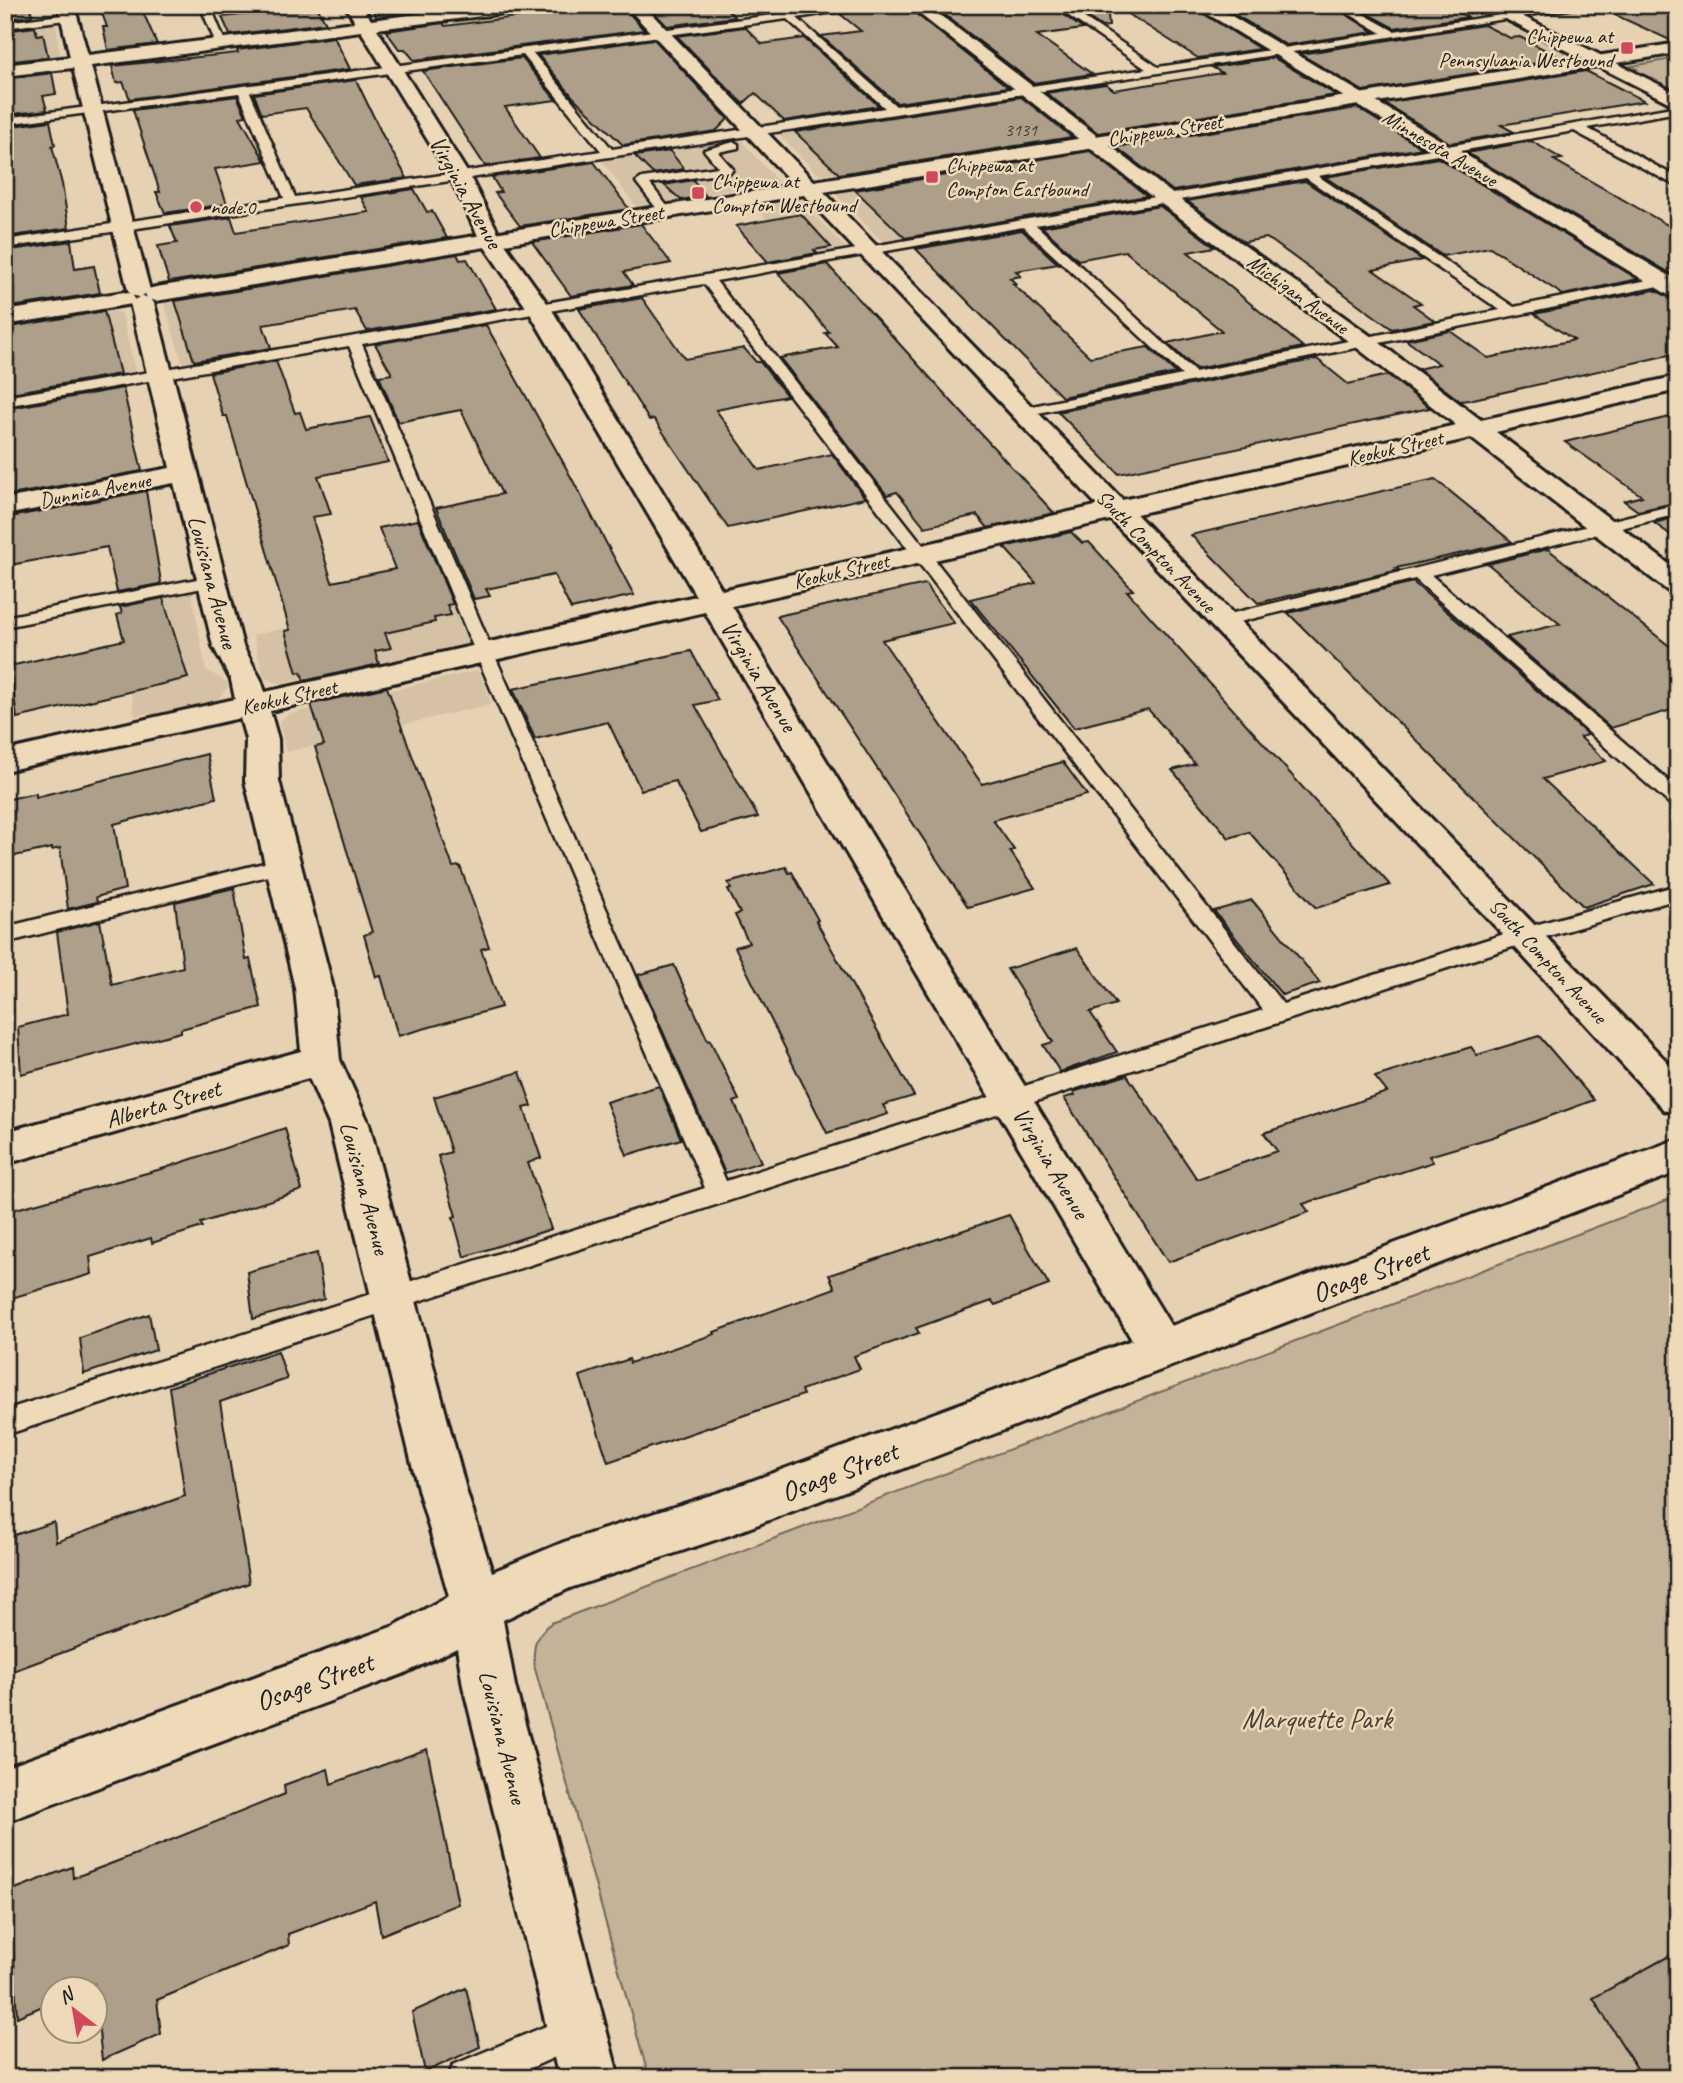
<svg xmlns="http://www.w3.org/2000/svg" width="1683" height="2083" font-family="Caveat,sans-serif">
<rect width="100%" height="100%" fill="#e6d1b2"/>
<filter id="ink" filterUnits="userSpaceOnUse"><feTurbulence type="fractalNoise" baseFrequency=".0143" numOctaves="2"/><feDisplacementMap in="SourceGraphic" scale="14" xChannelSelector="R" yChannelSelector="G"/><feConvolveMatrix kernelMatrix="1 2 1 2 8 2 1 2 1" color-interpolation-filters="sRGB"/></filter>
<g filter="url(#ink)">
<!-- built -->
<g fill="#d5c2a6">
<polygon points="56,21 60,58 21,63 15,26"/>
<polygon points="1500,21 1569,55 1569,57 1545,62 1473,25"/>
<polygon points="857,120 904,164 825,175 817,173 776,132"/>
<polygon points="739,137 778,182 636,207 599,157"/>
<polygon points="878,185 929,237 885,244 838,197 838,193 844,190"/>
<polygon points="797,198 801,201 849,252 801,260 754,205"/>
<polygon points="240,289 261,354 184,367 164,303"/>
<polygon points="110,310 122,313 136,376 43,392 35,322"/>
<polygon points="191,589 206,670 227,682 228,687 218,699 206,706 161,717 154,717 149,713 135,716 118,603"/>
<polygon points="450,593 470,643 285,683 276,683 264,677 253,635"/>
<polygon points="479,670 492,704 286,752 279,722 289,714"/>
</g>
<!-- green -->
<g fill="#c4b399" stroke="#70685a" stroke-width="2">
<polygon points="1678,58 1678,93 1633,70 1637,69 1631,66"/>
<path d="M1678,1196V2078H649L534,1665C533,1646 535,1635 551,1623Z"/>
</g>
<!-- building -->
<g fill="#ad9f89" stroke="#1c1c1c" stroke-width="2">
<polygon points="5,5 30,5 32,16 5,19"/>
<polygon points="99,5 140,5 157,44 108,50 103,27 107,27"/>
<polygon points="369,5 432,5 434,9 377,17"/>
<polygon points="612,5 622,5 644,30 414,60 405,49 399,49 386,31 443,23 445,26"/>
<polygon points="647,5 722,5 735,17 667,26"/>
<polygon points="901,5 905,5 1008,87 897,103 821,36 861,31 840,14"/>
<polygon points="932,5 1050,5 1083,29 1037,35 1092,74 1033,83"/>
<polygon points="1070,5 1107,5 1109,26 1102,27"/>
<polygon points="1114,5 1190,5 1260,49 1198,58"/>
<polygon points="1219,5 1331,5 1374,32 1286,45"/>
<polygon points="1413,5 1444,5 1468,17 1394,28 1366,13"/>
<polygon points="1661,5 1678,5 1678,40 1672,41 1611,13"/>
<polygon points="317,7 326,23 230,35 222,17"/>
<polygon points="1484,25 1510,38 1520,37 1563,59 1363,91 1300,54"/>
<polygon points="35,27 37,35 43,34 48,57 5,62 5,31"/>
<polygon points="745,27 762,44 804,38 879,106 784,121 755,93 743,104 677,36"/>
<polygon points="334,37 350,69 130,99 123,82 116,83 112,66 238,53 237,50"/>
<polygon points="654,39 728,119 716,131 623,145 573,97 538,55"/>
<polygon points="522,58 556,100 505,107 540,158 485,166 423,71"/>
<polygon points="1274,58 1336,95 1098,133 1046,93 1106,84 1114,90 1222,73 1212,67"/>
<polygon points="1586,71 1645,101 1501,125 1514,132 1450,143 1384,103"/>
<polygon points="52,73 56,94 43,96 47,110 5,115 5,79"/>
<polygon points="356,80 383,136 407,178 354,185 306,108 262,114 254,94"/>
<polygon points="237,96 246,116 240,117 265,161 215,169 227,204 165,213 156,192 160,192 133,110"/>
<polygon points="1021,97 1072,137 839,174 795,132"/>
<polygon points="1357,108 1422,148 1173,191 1116,147"/>
<polygon points="50,121 55,145 52,146 62,184 69,228 5,237 5,127"/>
<polygon points="1531,141 1562,159 1554,160 1678,231 1678,271 1670,273 1467,153"/>
<polygon points="670,151 684,169 653,174 635,156"/>
<polygon points="1090,151 1147,196 905,238 855,190"/>
<polygon points="1438,158 1638,279 1563,295 1490,247 1443,256 1325,177"/>
<polygon points="594,162 629,209 520,226 495,193 501,192 492,177"/>
<polygon points="693,180 706,196 681,200 664,185"/>
<polygon points="1305,181 1422,260 1373,270 1421,303 1413,305 1435,321 1392,329 1272,241 1266,238 1244,242 1187,201"/>
<polygon points="414,189 427,212 432,211 447,238 169,282 158,246 177,243 170,226 231,217 236,232 369,212 361,197"/>
<polygon points="1160,206 1215,247 1188,252 1303,347 1196,369 1167,343 1222,331 1125,251 1078,260 1042,227"/>
<polygon points="801,214 831,247 814,250 817,253 768,262 736,226"/>
<polygon points="641,224 671,263 624,272 633,285 571,296 532,242"/>
<polygon points="1022,230 1058,264 1016,271 1021,276 1010,278 1016,284 1013,284 1090,357 1148,347 1176,373 1062,397 916,249"/>
<polygon points="71,241 75,269 94,266 100,293 5,308 5,251"/>
<polygon points="457,254 460,260 467,259 496,309 367,331 355,310 263,325 271,348 194,361 175,301"/>
<polygon points="827,264 972,424 1054,513 988,528 977,515 925,527 897,492 887,495 780,358 838,347 825,333 829,332 778,273"/>
<polygon points="1654,290 1678,300 1678,353 1469,400 1460,401 1418,369 1439,364 1406,340 1450,331 1488,358 1574,340 1534,314"/>
<polygon points="642,298 685,359 744,348 756,362 760,362 787,396 716,410 759,470 832,454 865,498 728,528 654,419 649,420 579,309"/>
<polygon points="104,311 120,374 5,394 5,328"/>
<polygon points="486,325 564,464 634,595 571,609 554,575 486,589 490,596 474,599 436,508 502,494 461,410 398,422 379,376 392,374 375,344"/>
<polygon points="1317,359 1348,384 1388,375 1430,408 1119,474 1058,412"/>
<polygon points="276,361 295,413 300,412 306,429 370,417 388,462 318,476 331,514 312,517 332,582 395,569 379,528 418,520 453,604 447,605 451,615 434,618 435,622 385,633 391,648 375,651 379,664 304,681 301,672 297,673 285,631 290,630 227,416 223,416 210,373"/>
<polygon points="123,388 142,471 5,496 5,409"/>
<polygon points="1678,415 1678,502 1638,511 1624,501 1642,496 1565,442"/>
<polygon points="1435,479 1512,542 1396,568 1399,570 1258,603 1191,535"/>
<polygon points="146,491 161,582 159,584 117,592 107,547 5,566 5,518"/>
<polygon points="1678,517 1678,540 1654,523"/>
<polygon points="1071,532 1082,543 1089,542 1133,590 1127,591 1390,885 1316,908 1249,832 1229,838 1172,770 1195,764 1148,709 1074,728 970,599 1036,583 1004,547"/>
<polygon points="1548,549 1678,653 1678,708 1611,728 1507,637 1560,624 1488,564"/>
<polygon points="1413,582 1588,735 1580,737 1606,761 1543,779 1654,884 1584,907 1288,613"/>
<polygon points="925,584 954,623 882,640 982,784 1063,762 1087,795 993,820 1014,850 1010,851 1035,888 968,907 777,616"/>
<polygon points="163,598 188,678 17,718 10,666 124,640 117,615 122,613 120,607"/>
<polygon points="691,651 718,700 695,705 758,817 701,832 675,781 641,790 608,722 535,739 513,689"/>
<polygon points="387,687 453,867 460,866 489,947 481,949 501,1007 398,1036 381,976 376,977 364,935 372,932 315,747 324,745 311,704"/>
<polygon points="207,754 216,798 114,824 125,889 96,897 97,902 68,909 60,848 52,850 52,848 5,858 5,800 36,793 36,797"/>
<polygon points="786,867 789,873 792,872 818,920 816,921 914,1096 883,1105 888,1114 827,1133 735,947 749,943 735,915 740,913 728,890 731,889 728,883"/>
<polygon points="234,888 246,960 250,959 261,1007 181,1029 181,1032 21,1074 18,1027 68,1014 57,932 100,921 112,985 183,967 175,902"/>
<polygon points="1252,900 1320,983 1282,995 1214,911"/>
<polygon points="1077,948 1116,1004 1090,1012 1117,1052 1060,1072 1043,1045 1053,1042 1007,969"/>
<polygon points="674,965 708,1041 710,1040 739,1100 734,1102 761,1162 725,1173 638,975"/>
<polygon points="1539,1036 1594,1100 1493,1137 1429,1156 1433,1162 1303,1204 1309,1212 1168,1262 1064,1098 1075,1095 1073,1092 1127,1075 1197,1179 1277,1151 1264,1133 1387,1092 1375,1077 1471,1047 1477,1055"/>
<polygon points="520,1072 532,1106 524,1108 541,1158 528,1163 551,1229 464,1257 453,1217 456,1216 438,1156 451,1152 434,1097"/>
<polygon points="659,1086 681,1139 627,1155 606,1102"/>
<polygon points="285,1128 302,1190 201,1223 202,1227 152,1243 151,1238 90,1257 92,1274 5,1300 5,1212 165,1168"/>
<polygon points="1009,1215 1049,1285 995,1305 992,1301 916,1328 919,1333 854,1356 860,1369 801,1390 803,1395 608,1462 580,1376 629,1359 630,1363 715,1334 714,1332 835,1288 829,1275"/>
<polygon points="317,1253 324,1299 253,1319 247,1272"/>
<polygon points="149,1314 156,1350 84,1374 80,1338"/>
<polygon points="278,1351 287,1379 220,1402 249,1583 5,1674 5,1538 54,1522 56,1542 185,1496 169,1387"/>
<polygon points="427,1749 458,1904 381,1935 375,1901 288,1934 289,1945 157,2000 161,2034 102,2060 94,1984 83,1989 52,1989 52,2002 17,2017 10,1891 72,1867 73,1878 139,1853 285,1794 284,1785 328,1769 331,1784"/>
<polygon points="1678,1951 1678,2078 1643,2078 1593,1998"/>
<polygon points="466,1988 480,2047 425,2072 412,2012"/>
</g>
<g fill="none" stroke-linecap="round" stroke-linejoin="round">
<!-- lane casing -->
<g stroke="#1c1c1c" stroke-width="5">
<g id="lane">
<polygon points="200,5 210,5 226,44 225,46 216,44"/>
<path d="M847,5H876L797,18L896,106L1146,69L1053,5H1065L1158,67L1382,33L1334,5H1347L1394,31L1568,5H1595L895,114L5,248V240L284,198L239,93L5,124V118ZM787,19L885,108L612,149L533,53ZM523,55L601,151L295,197L250,92Z"/>
<polygon points="69,14 74,17 73,19 5,28 5,22"/>
<path d="M1678,106V112L1587,128L1678,178V187L1574,131L1318,176L1514,307L1678,274V282L1023,416L1016,412L1018,409L1182,375L1023,227L716,281L1283,1004L1517,930L1678,885V899L1531,941L5,1435V1410L705,1188L476,654L349,346L5,406V397ZM1306,178L1500,310L1195,372L1036,225ZM704,284L1263,1010L726,1181L494,654L362,344Z"/>
<polygon points="734,142 738,144 738,148 718,152 733,169 731,172 650,184 671,211 669,214 661,214 636,182 642,178 718,167 704,150"/>
<polygon points="1678,504 1678,514 1431,575 1678,789 1678,806 1671,805 1415,579 1223,626 1214,621 1217,617"/>
<polygon points="212,576 218,577 221,581 218,585 5,627 5,617"/>
<polygon points="284,858 291,860 294,865 291,870 5,943 5,927"/>
<polygon points="577,2013 589,2018 594,2030 589,2042 508,2078 448,2078 453,2065"/>
</g>
</g>
<!-- street casing -->
<g stroke="#1c1c1c" stroke-width="6">
<g id="street">
<path d="M58,5H74L88,55L355,22L345,5H362L371,20L487,5H537L529,10L377,29L469,175L502,240L552,310L722,590L1456,425L1356,347L1160,203L908,5H927L1174,195L1372,337L1481,420L1678,376V390L1496,432L1678,571V594L1668,591L1471,438L732,606L1171,1326L1678,1139V1172L730,1535L570,1588L503,1620L515,1686L619,2078H559L463,1686L457,1648L403,1674L5,1822V1768L394,1626L449,1596L419,1493L329,1124L309,1078L5,1164V1132L301,1051L295,988L245,781L246,739L240,718L5,771V751L235,699L231,680L213,646L174,483L5,515V499L170,468L130,303L139,297L131,295L128,290L73,68L5,76V65L70,57ZM361,31L449,175L480,240L528,310L696,596L265,692L261,680L243,646L154,303L150,298L142,296L150,290L91,66ZM705,612L1132,1340L730,1489L564,1542L492,1572L467,1493L369,1124L340,1060L333,988L279,781L278,739L270,711Z"/>
<polygon points="1193,5 1213,5 1678,281 1678,298 1670,296"/>
<polygon points="1478,5 1500,5 1678,94 1678,107"/>
</g>
</g>
<!-- secondary casing -->
<g stroke="#1c1c1c" stroke-width="6">
<g id="secondary">
<polygon points="625,5 643,5 814,181 1678,43 1678,53 824,192 1678,1073 1678,1114 1664,1110 1512,944 804,195 156,301 148,299 145,294 148,289 156,287 794,185"/>
<polygon points="124,292 132,294 135,299 132,304 5,325 5,311"/>
</g>
</g>
<!-- lane -->
<use href="#lane" fill="#eed9b8" fill-rule="evenodd"/>
<!-- street -->
<use href="#street" fill="#eed9b8" fill-rule="evenodd"/>
<!-- secondary -->
<use href="#secondary" fill="#eed9b8" fill-rule="evenodd"/>
</g>
</g>
<!-- markers -->
<g fill="#d1495b" stroke="#eed9b8" stroke-width="2.5">
<rect x="1620" y="41" width="14" height="14" rx="3.5"/>
<rect x="925" y="170" width="14" height="14" rx="3.5"/>
<rect x="691" y="186" width="14" height="14" rx="3.5"/>
<circle cx="196" cy="207" r="7"/>
</g>
<g text-anchor="middle" stroke-width="5" stroke-linejoin="round" paint-order="stroke">
<!-- far-number labels -->
<g font-size="18" fill="#403d37">
<text x="1021" y="136">3131</text>
</g>
<!-- far-poi labels -->
<g font-size="21" fill="#1c1c1c" stroke="#eed9b8" text-anchor="start">
<text x="1613" y="43" text-anchor="end">Chippewa at<tspan x="1613" dy="24">Pennsylvania Westbound</tspan></text>
<text x="946" y="172">Chippewa at<tspan x="946" dy="24">Compton Eastbound</tspan></text>
<text x="712" y="188">Chippewa at<tspan x="712" dy="24">Compton Westbound</tspan></text>
<text x="210" y="214">node.0</text>
</g>
<!-- far-street labels -->
<g font-size="21" fill="#1c1c1c" stroke="#eed9b8">
<text transform="translate(1165 130) rotate(-9)" y="7">Chippewa Street</text>
<text transform="translate(1440 148) rotate(31)" y="7">Minnesota Avenue</text>
<text transform="translate(606 221) rotate(-9)" y="7">Chippewa Street</text>
<text transform="translate(1298 294) rotate(36)" y="7">Michigan Avenue</text>
<text transform="translate(1395 448) rotate(-13)" y="7">Keokuk Street</text>
<text transform="translate(95 490) rotate(-11)" y="7">Dunnica Avenue</text>
<text transform="translate(1156 551) rotate(46)" y="7">South Compton Avenue</text>
<text transform="translate(841 571) rotate(-13)" y="7">Keokuk Street</text>
<text transform="translate(289 697) rotate(-13)" y="7">Keokuk Street</text>
<text transform="translate(1548 961) rotate(47)" y="7">South Compton Avenue</text>
</g>
<!-- street labels -->
<g font-size="24" fill="#1c1c1c" stroke="#eed9b8">
<text transform="translate(466 192) rotate(61)" y="8">Virginia Avenue</text>
<text transform="translate(213 582) rotate(75)" y="8">Louisiana Avenue</text>
<text transform="translate(759 676) rotate(59)" y="8">Virginia Avenue</text>
<text transform="translate(163 1104) rotate(-16)" y="8">Alberta Street</text>
<text transform="translate(1051 1163) rotate(59)" y="8">Virginia Avenue</text>
<text transform="translate(365 1188) rotate(75)" y="8">Louisiana Avenue</text>
<text transform="translate(503 1737) rotate(76)" y="8">Louisiana Avenue</text>
</g>
<!-- near-street labels -->
<g font-size="28" fill="#1c1c1c" stroke="#eed9b8">
<text transform="translate(1370 1272) rotate(-21)" y="10">Osage Street</text>
<text transform="translate(839 1471) rotate(-21)" y="10">Osage Street</text>
<text transform="translate(314 1681) rotate(-20)" y="10">Osage Street</text>
</g>
<!-- near-park labels -->
<g font-size="28" fill="#46423b" stroke="#eed9b8">
<text x="1317" y="1728">Marquette Park</text>
</g>
</g>
<!-- margin -->
<rect width="1683" height="2083" fill="none" stroke="#eed9b8" stroke-width="28"/>
<rect x="14" y="14" width="1655" height="2055" fill="none" stroke="#1c1c1c" stroke-width="2.5" filter="url(#ink)"/>
<!-- north arrow -->
<g transform="translate(74 2010) rotate(329)"><circle r="33" fill="#eed9b8" stroke="#9a8d7a" stroke-width="2"/>
<path d="M0-5L12 26L0 18L-12 26Z" fill="#d1495b"/>
<text y="-10" font-size="19" font-weight="bold" text-anchor="middle" fill="#1c1c1c">N</text>
</g>
</svg>
